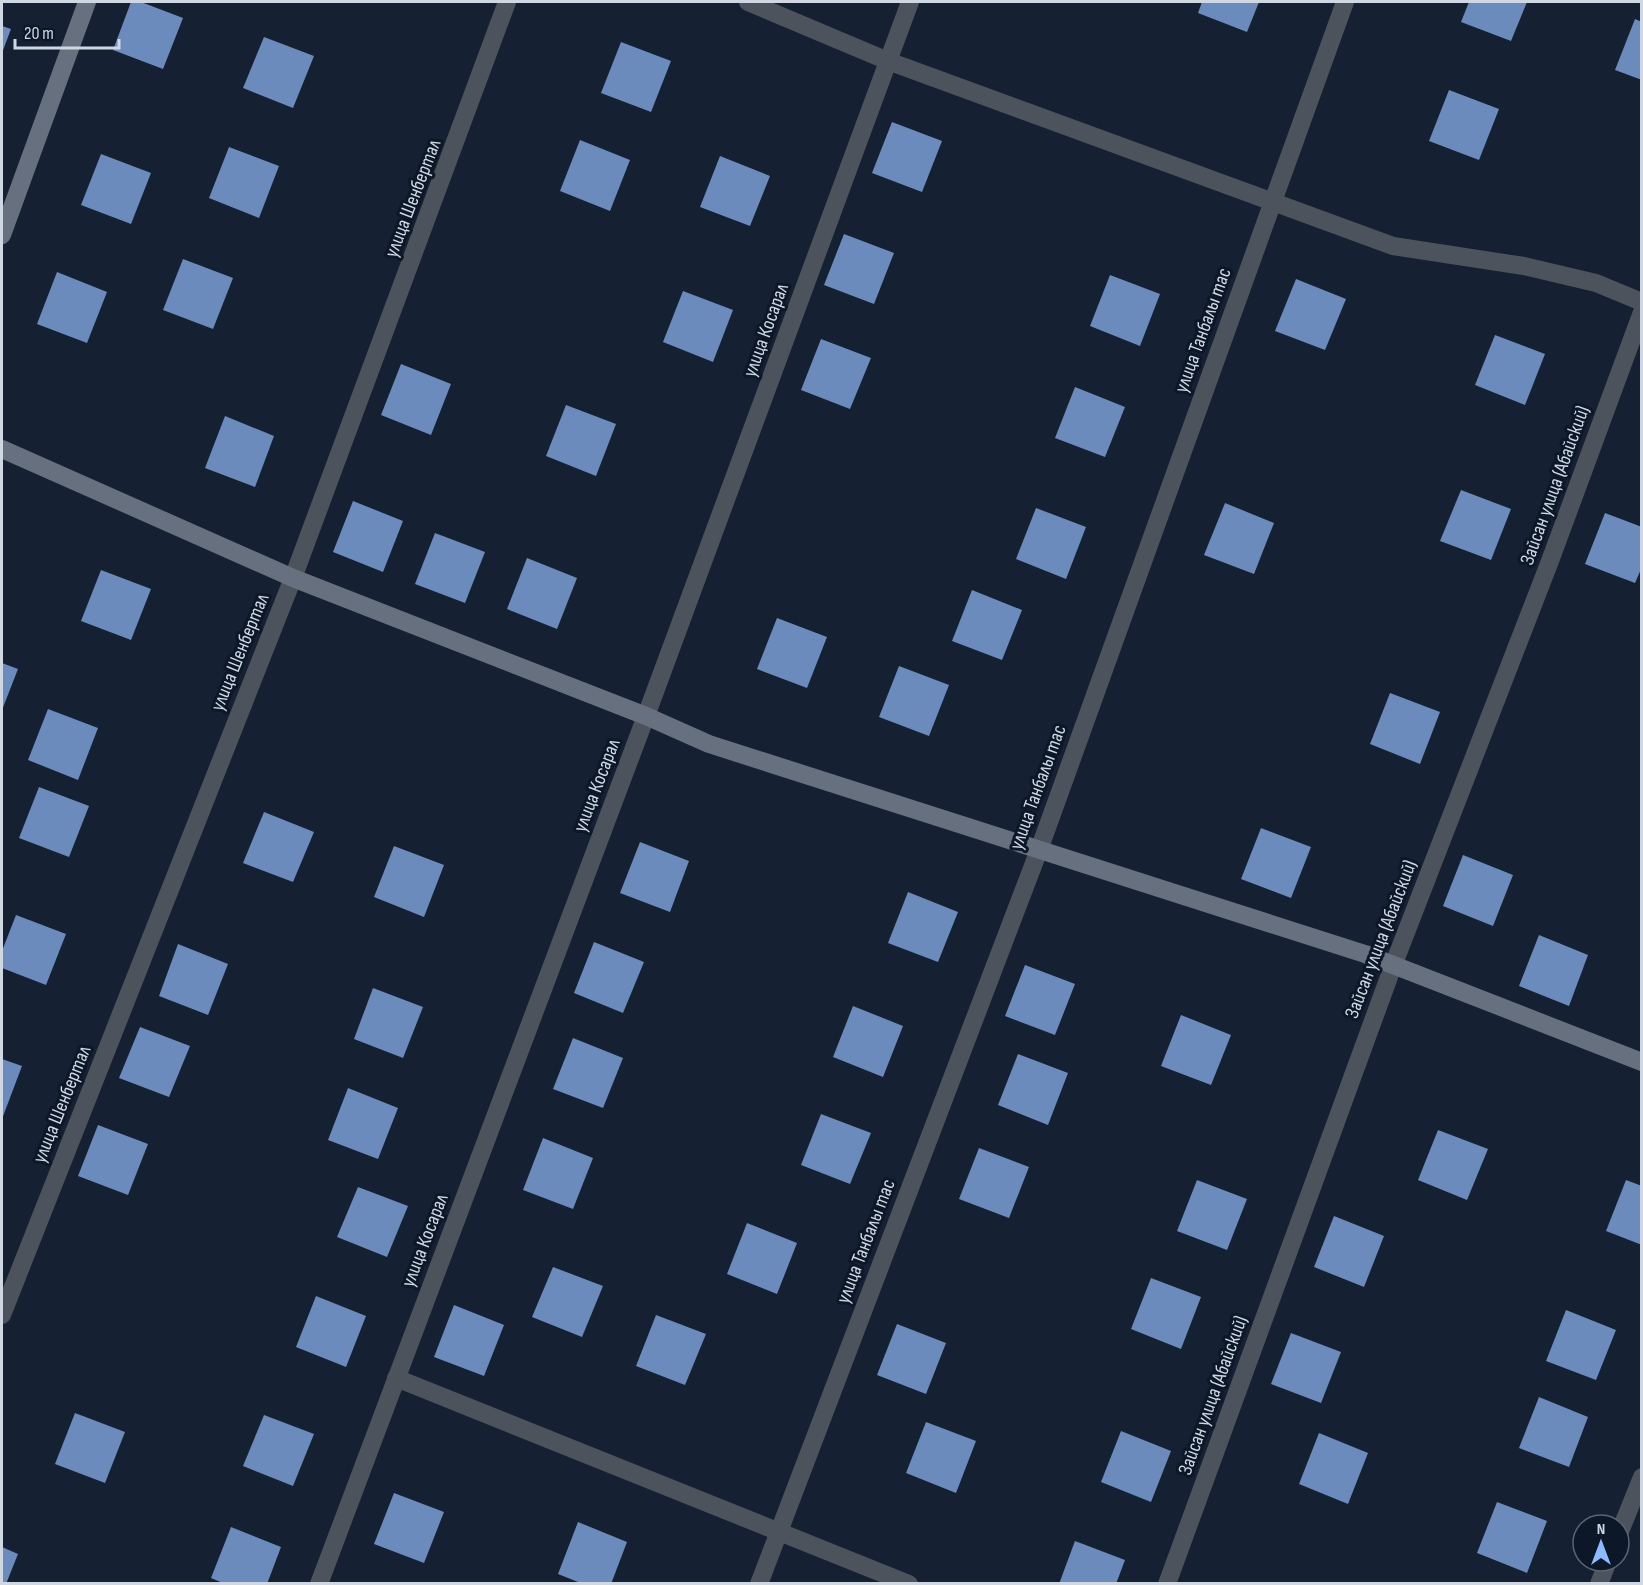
<svg xmlns="http://www.w3.org/2000/svg" width="1643" height="1585" font-family="'Sofia Sans Condensed',sans-serif">
<rect width="100%" height="100%" fill="#152032"/>
<!-- building -->
<g fill="#6c8bbd">
<polygon points="131,2 141,2 183,18 163,69 113,50"/>
<polygon points="1202,2 1259,2 1247,32 1198,13"/>
<polygon points="1469,2 1527,2 1511,41 1461,22"/>
<polygon points="1635,19 1642,22 1642,80 1615,70"/>
<polygon points="2,26 11,29 2,53"/>
<polygon points="264,37 314,56 293,108 243,88"/>
<polygon points="621,42 671,61 651,112 601,93"/>
<polygon points="1449,90 1499,109 1479,160 1429,141"/>
<polygon points="892,122 942,141 922,192 872,173"/>
<polygon points="580,140 630,160 610,211 560,191"/>
<polygon points="229,147 279,166 259,218 209,198"/>
<polygon points="101,154 151,173 131,224 81,205"/>
<polygon points="720,156 770,176 750,226 700,207"/>
<polygon points="844,234 894,253 874,304 824,285"/>
<polygon points="183,259 233,278 213,329 163,310"/>
<polygon points="57,272 107,292 87,343 37,324"/>
<polygon points="1110,275 1160,294 1140,346 1090,326"/>
<polygon points="1296,279 1346,299 1325,350 1275,331"/>
<polygon points="683,291 733,310 713,362 663,342"/>
<polygon points="1495,335 1545,354 1525,405 1475,385"/>
<polygon points="821,339 871,358 850,409 801,390"/>
<polygon points="401,364 451,384 431,435 381,415"/>
<polygon points="1075,387 1125,407 1105,457 1055,438"/>
<polygon points="566,405 616,424 596,476 546,456"/>
<polygon points="225,416 274,436 255,487 205,468"/>
<polygon points="1461,490 1511,509 1491,560 1440,541"/>
<polygon points="353,501 403,521 383,572 333,552"/>
<polygon points="1225,503 1274,523 1254,574 1204,555"/>
<polygon points="1036,508 1086,527 1066,579 1016,559"/>
<polygon points="1605,513 1642,527 1642,567 1635,583 1585,564"/>
<polygon points="435,533 485,552 465,603 415,584"/>
<polygon points="527,558 577,578 557,629 507,609"/>
<polygon points="101,570 151,589 131,640 81,621"/>
<polygon points="972,590 1022,610 1002,660 952,641"/>
<polygon points="777,618 827,637 807,688 757,669"/>
<polygon points="2,663 18,669 2,710"/>
<polygon points="899,666 949,685 929,736 879,717"/>
<polygon points="1390,693 1440,712 1420,764 1370,744"/>
<polygon points="48,709 98,728 78,780 28,760"/>
<polygon points="39,787 89,806 69,857 19,838"/>
<polygon points="264,812 314,832 293,882 243,863"/>
<polygon points="1261,828 1311,847 1291,898 1241,879"/>
<polygon points="640,842 689,861 670,912 620,893"/>
<polygon points="394,846 444,865 424,917 374,897"/>
<polygon points="1463,855 1513,875 1493,926 1443,906"/>
<polygon points="908,892 958,912 938,962 888,943"/>
<polygon points="16,915 66,934 46,985 2,968 2,951"/>
<polygon points="1539,935 1588,955 1569,1006 1519,986"/>
<polygon points="594,942 644,962 623,1013 574,993"/>
<polygon points="178,944 228,964 208,1015 159,996"/>
<polygon points="1025,965 1075,984 1055,1035 1005,1016"/>
<polygon points="373,988 423,1007 403,1058 354,1039"/>
<polygon points="853,1006 903,1026 883,1077 833,1057"/>
<polygon points="1181,1015 1231,1035 1211,1085 1161,1066"/>
<polygon points="140,1027 190,1046 169,1097 119,1078"/>
<polygon points="573,1038 623,1058 603,1108 553,1089"/>
<polygon points="1018,1054 1068,1073 1048,1125 998,1105"/>
<polygon points="2,1059 22,1066 2,1119"/>
<polygon points="348,1088 398,1108 378,1159 328,1140"/>
<polygon points="821,1114 871,1133 850,1184 801,1165"/>
<polygon points="98,1125 148,1144 128,1195 78,1176"/>
<polygon points="1438,1130 1488,1149 1467,1200 1418,1180"/>
<polygon points="543,1138 593,1158 573,1209 523,1190"/>
<polygon points="979,1148 1029,1167 1009,1218 959,1199"/>
<polygon points="1197,1180 1247,1199 1227,1250 1177,1231"/>
<polygon points="1626,1180 1642,1186 1642,1245 1606,1231"/>
<polygon points="358,1187 408,1206 387,1257 337,1237"/>
<polygon points="1334,1216 1384,1236 1364,1287 1314,1267"/>
<polygon points="747,1223 797,1243 777,1294 727,1274"/>
<polygon points="553,1267 603,1286 582,1337 532,1317"/>
<polygon points="1151,1278 1201,1297 1181,1349 1131,1329"/>
<polygon points="316,1296 366,1316 346,1367 296,1347"/>
<polygon points="454,1305 504,1325 484,1376 434,1357"/>
<polygon points="1566,1310 1616,1330 1596,1380 1546,1361"/>
<polygon points="656,1315 706,1334 685,1385 636,1366"/>
<polygon points="897,1324 946,1343 926,1394 877,1375"/>
<polygon points="1291,1333 1341,1352 1321,1403 1271,1384"/>
<polygon points="1539,1397 1588,1417 1569,1467 1519,1448"/>
<polygon points="75,1413 125,1432 105,1483 55,1464"/>
<polygon points="264,1415 314,1434 293,1486 243,1466"/>
<polygon points="926,1422 976,1441 956,1493 906,1473"/>
<polygon points="1121,1431 1171,1451 1151,1502 1101,1482"/>
<polygon points="1319,1433 1368,1453 1348,1504 1299,1484"/>
<polygon points="394,1493 444,1512 424,1563 374,1544"/>
<polygon points="1497,1502 1547,1521 1527,1573 1477,1553"/>
<polygon points="578,1522 627,1542 611,1584 583,1584 558,1574"/>
<polygon points="231,1527 281,1547 267,1584 225,1584 211,1578"/>
<polygon points="1075,1541 1125,1560 1116,1584 1059,1584"/>
<polygon points="2,1547 18,1554 6,1584 2,1584"/>
</g>
<g fill="none" stroke-linecap="round" stroke-linejoin="round">
<!-- street -->
<g stroke="#4d535c" stroke-width="18">
<polyline points="748,2 888,61 1393,246 1524,266 1596,283 1642,302"/>
<polyline points="2,1315 293,578 507,2"/>
<polyline points="396,1378 909,1584"/>
<polyline points="1619,1534 1642,1477"/>
<polyline points="319,1584 646,716 910,2"/>
<polyline points="759,1584 1039,850 1345,2"/>
<polyline points="1167,1584 1393,966 1550,561 1642,312"/>
<polyline points="1599,1584 1608,1561"/>
</g>
<!-- secondary -->
<g stroke="#66707f" stroke-width="18">
<polyline points="2,235 87,2"/>
<polyline points="2,449 293,578 646,716 709,744 1365,954 1642,1062"/>
</g>
</g>
<g text-anchor="middle" stroke-width="6" stroke-linejoin="round" paint-order="stroke">
<!-- street labels -->
<g font-size="20" fill="#cfd7e3" stroke="#0c1728">
<text transform="translate(412 198) rotate(-69)" y="7">улица Шенбертал</text>
<text transform="translate(765 330) rotate(-70)" y="7">улица Косарал</text>
<text transform="translate(1202 330) rotate(-70)" y="7">улица Танбалы тас</text>
<text transform="translate(1554 485) rotate(-70)" y="7">Зайсан улица (Абайский)</text>
<text transform="translate(239 652) rotate(-68)" y="7">улица Шенбертал</text>
<text transform="translate(596 785) rotate(-69)" y="7">улица Косарал</text>
<text transform="translate(1037 787) rotate(-70)" y="7">улица Танбалы тас</text>
<text transform="translate(1380 939) rotate(-69)" y="7">Зайсан улица (Абайский)</text>
<text transform="translate(61 1104) rotate(-68)" y="7">улица Шенбертал</text>
<text transform="translate(424 1240) rotate(-69)" y="7">улица Косарал</text>
<text transform="translate(865 1241) rotate(-69)" y="7">улица Танбалы тас</text>
<text transform="translate(1212 1395) rotate(-70)" y="7">Зайсан улица (Абайский)</text>
</g>
</g>
<!-- border -->
<rect width="1643" height="1585" fill="none" stroke="#cfd7e3" stroke-width="6"/>
<!-- north arrow -->
<g transform="translate(1601 1543)"><circle r="28" fill="#0c1728" stroke="#5a6473" stroke-width="1.5"/>
<path d="M0-4.5L10 22L0 15L-10 22Z" fill="#8eb9fc"/>
<text y="-9" font-size="16" font-weight="bold" text-anchor="middle" fill="#cfd7e3">N</text>
</g>
<!-- scale -->
<path d="M15 39v9h104v-9" fill="none" stroke="#cfd7e3" stroke-width="3"/>
<text x="24" y="39" font-size="18" fill="#cfd7e3" stroke="#0c1728" stroke-width="4.5" paint-order="stroke">20 m</text>
</svg>
